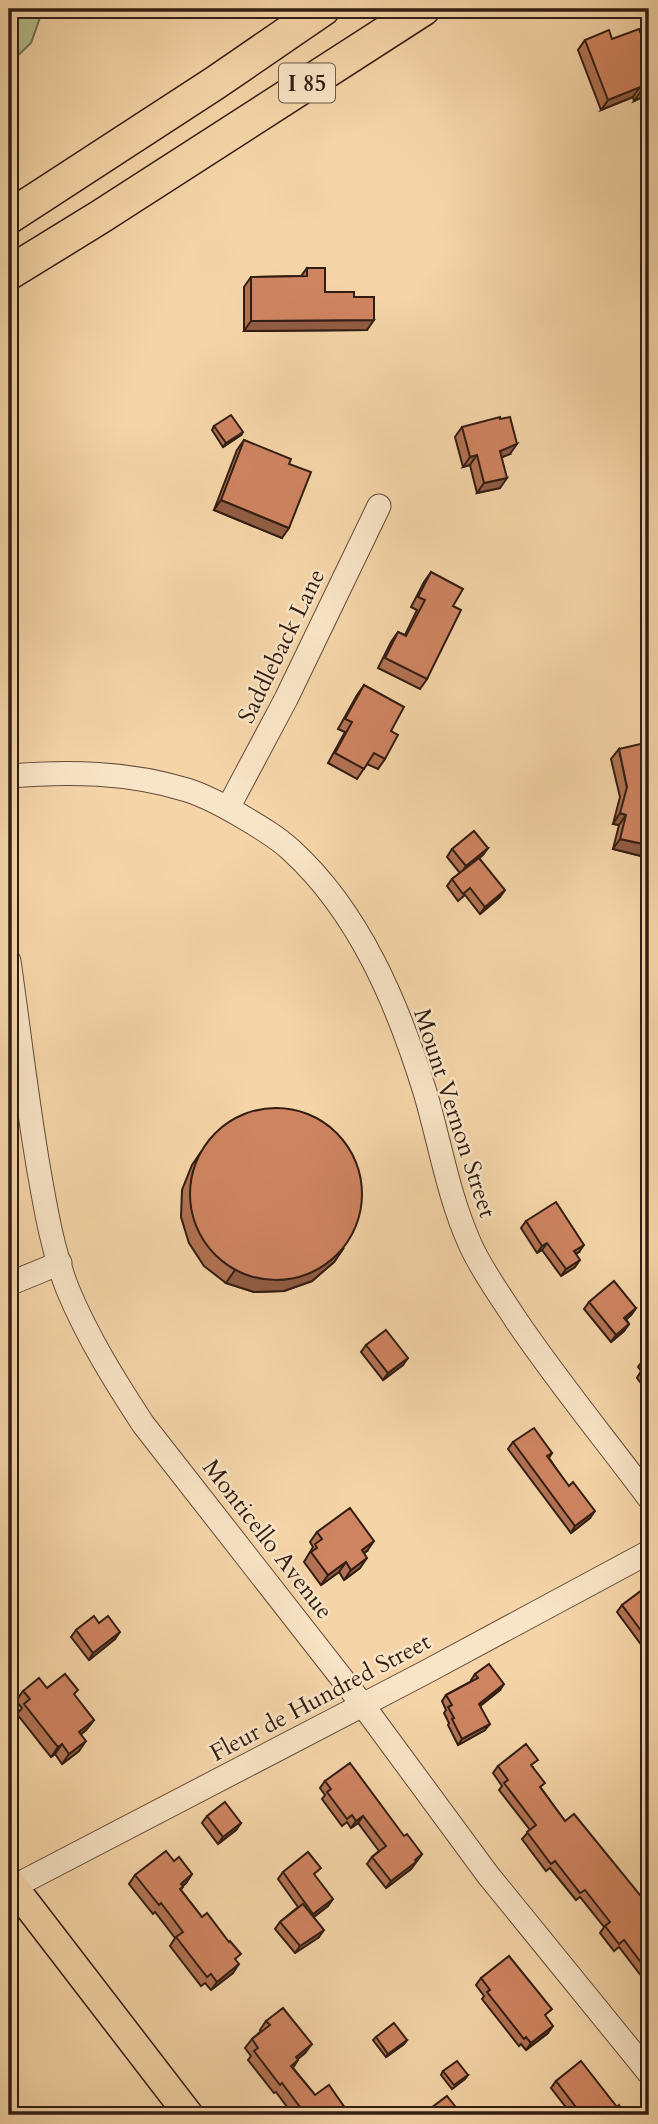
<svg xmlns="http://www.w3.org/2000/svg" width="658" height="2124" font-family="Cardo,serif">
<rect width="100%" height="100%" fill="#f5d5a8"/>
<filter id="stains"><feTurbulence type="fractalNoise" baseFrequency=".00286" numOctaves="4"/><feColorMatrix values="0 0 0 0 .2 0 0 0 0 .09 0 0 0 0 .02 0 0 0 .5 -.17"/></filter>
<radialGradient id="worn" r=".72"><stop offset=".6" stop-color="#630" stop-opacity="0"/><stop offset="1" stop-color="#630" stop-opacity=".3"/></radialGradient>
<!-- green -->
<polygon fill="#b5be8d" stroke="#746e50" stroke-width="2" points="9,9 43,9 31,43 9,64"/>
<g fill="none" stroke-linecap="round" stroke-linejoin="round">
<!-- minor casing -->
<g stroke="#634b38" stroke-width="25">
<g id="minor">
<path d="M9,776C69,771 128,772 187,790C206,796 226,807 243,817C260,827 277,837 291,850C360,913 398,1005 425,1092C440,1143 448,1195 470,1244C482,1271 500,1295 516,1320C558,1382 605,1439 649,1498"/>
<polyline points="228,808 286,699 379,506"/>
<path d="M9,961C19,1031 27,1102 39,1171C46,1211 53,1252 68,1290C88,1338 115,1381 143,1424L362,1704L488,1875L649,2073"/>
<polyline points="9,1284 60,1263"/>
<polyline points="13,1887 426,1672 649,1552"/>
</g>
</g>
<!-- major casing -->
<g stroke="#321d13" stroke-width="31">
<polyline id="major" points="9,1881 189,2115"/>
</g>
<!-- highway casing -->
<g stroke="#321d13" stroke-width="36">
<g id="highway">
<polyline points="9,217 215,83 323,9"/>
<polyline points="9,273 100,217 423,9"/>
</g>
</g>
<!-- minor -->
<use href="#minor" stroke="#f8e4c6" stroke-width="23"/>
<!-- major -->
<use href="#major" stroke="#f5d5a8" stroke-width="28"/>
<!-- highway -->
<use href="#highway" stroke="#f5d5a8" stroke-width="33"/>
</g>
<!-- wall -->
<g fill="#b27253" stroke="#321d13" stroke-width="2">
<polygon points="612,39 644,41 649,39 649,94 634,101 633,97 601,110 578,50 585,40"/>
<polygon points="307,268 325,292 354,297 367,330 244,331 244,287 251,277 301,276"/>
<polygon points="214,426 241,435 223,447 212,430"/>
<polygon points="462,427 510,454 502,457 500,488 477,493 470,465 463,467 455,437"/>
<polygon points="244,440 289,464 282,538 214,510 237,450"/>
<polygon points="431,572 453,606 427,679 420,689 378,668 391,642 398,632 405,635 417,610 411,607 424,582"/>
<polygon points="364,685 391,731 385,759 378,769 367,764 357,779 328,763 345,732 338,729 357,695"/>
<polygon points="619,749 641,856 613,849 619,825 613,824 620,797 611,759"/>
<polygon points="488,848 479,858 500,897 480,914 465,895 458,901 447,886 452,879 460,873 447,857 452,849"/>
<polygon points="201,1152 343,1249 334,1262 312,1281 284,1291 254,1292 226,1283 204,1266 189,1243 181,1217 182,1190 192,1165"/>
<polygon points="526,1221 579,1252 576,1254 575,1267 561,1276 542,1250 537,1253 521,1228"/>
<polygon points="589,1302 636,1308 631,1315 626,1319 629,1324 624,1331 611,1342 584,1309"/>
<polygon points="366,1345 403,1365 383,1380 361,1352"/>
<polygon points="649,1355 649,1394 637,1378 641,1371 638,1367 643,1360"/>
<polygon points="513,1442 552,1453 549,1458 590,1518 571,1533 508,1449"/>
<polygon points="317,1532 367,1551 364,1553 360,1568 344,1580 339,1572 321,1585 304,1562 313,1547 310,1542"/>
<polygon points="622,1605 649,1636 640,1643 617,1612"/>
<polygon points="99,1623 115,1639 89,1660 71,1637 76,1630"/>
<polygon points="475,1674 500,1690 480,1706 485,1730 458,1745 448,1725 449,1723 444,1713 446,1710 442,1701 446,1695 472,1681 471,1680"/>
<polygon points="47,1688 75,1696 94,1720 86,1730 81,1734 79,1751 62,1764 55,1754 51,1757 17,1714 22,1708 16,1701 23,1691"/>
<polygon points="498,1766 533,1767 541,1788 565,1821 649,1906 649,1986 619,1947 614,1951 600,1933 604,1927 580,1897 576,1900 550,1868 546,1871 522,1839 530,1830 499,1790 502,1786 493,1773"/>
<polygon points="325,1781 404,1836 422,1854 411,1869 386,1888 367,1864 372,1857 379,1851 358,1823 351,1828 347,1822 342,1826 322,1799 325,1795 320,1788"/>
<polygon points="207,1816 241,1823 236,1830 218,1844 202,1823"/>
<polygon points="174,1861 192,1874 186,1883 183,1886 181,1890 236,1961 233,1973 211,1990 205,1983 201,1986 170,1946 175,1938 155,1912 153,1914 129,1884 135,1875"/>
<polygon points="283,1872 315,1876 328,1906 314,1917 319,1937 295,1953 275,1929 280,1922 298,1907 278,1879"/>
<polygon points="481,1978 546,2017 548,2033 526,2050 521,2044 519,2046 482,1999 484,1996 476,1985"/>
<polygon points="266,2021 305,2053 298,2059 298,2060 293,2068 315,2095 350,2115 293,2115 276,2092 274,2093 248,2060 251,2056 245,2048 252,2039 261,2031 260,2030"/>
<polygon points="376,2037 407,2040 404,2044 386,2057 373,2040"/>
<polygon points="443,2071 468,2075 465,2079 452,2089 441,2075"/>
<polygon points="556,2081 617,2107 626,2115 572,2115 551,2088"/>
</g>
<!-- shaded-wall -->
<g fill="#915c44" stroke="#321d13" stroke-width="2">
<polygon points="640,87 633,97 601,110 608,100"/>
<polygon points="649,87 649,94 634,101 641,91"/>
<polygon points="374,320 367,330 244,331 251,321"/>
<polygon points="243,432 241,435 223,447 226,443"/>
<polygon points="517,444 510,454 493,461 500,451"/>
<polygon points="477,455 470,465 463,467 470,457"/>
<polygon points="507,478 500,488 477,493 484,483"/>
<polygon points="221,500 289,528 282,538 214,510"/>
<polygon points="620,813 626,815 619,825 613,824"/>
<polygon points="620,839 648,845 641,856 613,849"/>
<polygon points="488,848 483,855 461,873 466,866"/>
<polygon points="505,890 500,897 480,914 485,907"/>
<polygon points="547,1243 542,1250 537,1253 542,1246"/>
<polygon points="584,1245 579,1252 569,1258 574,1251"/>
<polygon points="343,1249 334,1262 312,1281 284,1291 254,1292 226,1283 235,1270"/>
<polygon points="580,1260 575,1267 561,1276 566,1269"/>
<polygon points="636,1308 631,1315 620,1325 624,1318"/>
<polygon points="629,1324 624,1331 611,1342 616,1335"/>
<polygon points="408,1358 403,1365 383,1380 388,1373"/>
<polygon points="595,1511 590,1518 571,1533 575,1526"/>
<polygon points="374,1541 367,1551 354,1560 362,1550"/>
<polygon points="367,1558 360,1568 344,1580 351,1570"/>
<polygon points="346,1562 339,1572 321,1585 328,1575"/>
<polygon points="120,1632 115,1639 89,1660 93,1653"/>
<polygon points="649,1632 649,1636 640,1643 645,1636"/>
<polygon points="504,1684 500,1690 475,1710 479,1704"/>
<polygon points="94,1720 86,1730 72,1742 79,1732"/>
<polygon points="490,1724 485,1730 458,1745 462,1739"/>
<polygon points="86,1741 79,1751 62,1764 69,1754"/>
<polygon points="62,1744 55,1754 51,1757 58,1747"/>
<polygon points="363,1816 358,1823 351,1828 356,1821"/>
<polygon points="241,1823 236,1830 218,1844 223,1837"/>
<polygon points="422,1854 411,1869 386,1888 391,1881"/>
<polygon points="192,1874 186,1883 175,1892 181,1884"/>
<polygon points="333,1899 328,1906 308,1921 313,1914"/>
<polygon points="324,1930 319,1937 295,1953 300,1946"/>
<polygon points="239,1964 233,1973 211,1990 217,1982"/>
<polygon points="553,2026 548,2033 526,2050 531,2043"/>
<polygon points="407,2040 404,2044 386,2057 388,2054"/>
<polygon points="312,2044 305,2053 290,2065 296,2057"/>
</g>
<!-- building -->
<g fill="#cf8461" stroke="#321d13" stroke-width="2">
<polygon points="639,29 644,41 649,39 649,87 641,91 640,87 608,100 585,40 609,30 612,39"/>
<polygon points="307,268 325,268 325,292 354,292 354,297 374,297 374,320 251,321 251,277 307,276"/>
<polygon points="231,415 243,432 226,443 214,426"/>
<polygon points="500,417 500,419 510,417 517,444 500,451 507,478 484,483 477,455 470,457 462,427"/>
<polygon points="244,440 291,459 289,464 311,472 289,528 221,500"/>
<polygon points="431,572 463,589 453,606 461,610 427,679 385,658 398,632 406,636 425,600 418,597"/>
<polygon points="364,685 404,707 391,731 398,735 385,759 374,753 364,769 335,753 352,722 345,719"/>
<polygon points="649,742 649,842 648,845 620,839 626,815 620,813 627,787 619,749"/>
<polygon points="474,831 488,848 466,866 452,849"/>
<polygon points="479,858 505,890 485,907 470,888 463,894 452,879"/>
<circle cx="276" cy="1194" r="86"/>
<polygon points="556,1202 584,1245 574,1251 580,1260 566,1269 547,1243 542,1246 526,1221"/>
<polygon points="614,1281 636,1308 624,1318 629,1324 616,1335 589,1302"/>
<polygon points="386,1330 408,1358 388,1373 366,1345"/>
<polygon points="649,1355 649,1380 642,1371 648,1366 643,1360"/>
<polygon points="534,1428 552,1453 547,1456 569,1486 573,1482 595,1511 575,1526 513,1442"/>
<polygon points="350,1508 374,1541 362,1550 367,1558 351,1570 346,1562 328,1575 311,1552 317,1548 315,1544 322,1539 317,1532"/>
<polygon points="646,1587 649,1591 649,1632 645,1636 622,1605"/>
<polygon points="94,1616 99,1623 108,1616 120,1632 93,1653 76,1630"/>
<polygon points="489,1664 504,1684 479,1704 490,1724 462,1739 452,1719 454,1718 448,1707 452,1705 446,1695 478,1678 475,1674"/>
<polygon points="65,1674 78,1690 74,1694 94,1720 79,1732 86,1741 69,1754 62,1744 58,1747 24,1704 30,1699 23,1691 39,1678 47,1688"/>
<polygon points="526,1744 538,1760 531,1765 545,1783 540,1787 565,1821 574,1814 649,1906 649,1973 624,1940 619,1944 605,1926 610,1922 585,1890 580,1893 555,1861 551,1864 527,1832 536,1825 504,1783 508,1780 498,1766"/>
<polygon points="350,1763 404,1836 407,1834 422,1854 415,1860 416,1862 391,1881 372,1857 386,1846 363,1816 356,1821 352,1815 347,1819 327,1792 331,1789 325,1781"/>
<polygon points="225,1802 241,1823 223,1837 207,1816"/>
<polygon points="166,1851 174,1861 179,1857 192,1874 181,1884 183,1887 180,1889 202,1917 207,1913 229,1942 230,1941 241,1954 235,1959 239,1964 217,1982 211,1974 207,1977 176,1937 183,1932 161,1903 159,1905 135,1875"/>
<polygon points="308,1852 321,1868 314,1874 333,1899 313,1914 283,1872"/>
<polygon points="303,1904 324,1930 300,1946 280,1922"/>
<polygon points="509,1956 552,2009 545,2015 553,2026 531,2043 526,2037 524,2039 487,1992 490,1990 481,1978"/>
<polygon points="283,2008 312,2044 296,2057 298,2060 291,2066 315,2095 329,2085 350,2115 306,2115 282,2083 280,2085 254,2051 258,2048 252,2039 270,2025 266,2021"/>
<polygon points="394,2023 407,2040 388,2054 376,2037"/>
<polygon points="457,2061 468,2075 454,2085 443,2071"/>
<polygon points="581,2061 617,2107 619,2105 626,2115 582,2115 556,2081"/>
<polygon points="447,2096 462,2115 430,2115 427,2111"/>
</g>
<g text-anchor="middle" stroke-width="5" stroke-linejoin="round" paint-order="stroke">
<!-- shield labels -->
<rect fill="#f8e4c6" stroke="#6d5949" stroke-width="2" x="279" y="63.5" width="56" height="39" rx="5"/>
<g font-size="23" font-weight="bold" fill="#321d13">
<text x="307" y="91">I 85</text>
</g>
<!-- street labels -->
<g font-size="24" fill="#321d13" stroke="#f8e4c6">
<text transform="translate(281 646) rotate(-64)" y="8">Saddleback Lane</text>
<text transform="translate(455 1113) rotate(72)" y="8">Mount Vernon Street</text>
<text transform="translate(268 1539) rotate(52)" y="8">Monticello Avenue</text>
<text transform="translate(320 1697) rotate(-28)" y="8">Fleur de Hundred Street</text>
</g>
</g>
<!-- margin -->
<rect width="658" height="2124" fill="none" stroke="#f5d5a8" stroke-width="35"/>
<rect x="10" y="10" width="637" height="2103" fill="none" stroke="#321d13" stroke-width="3.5"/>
<rect x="18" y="18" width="623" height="2089" fill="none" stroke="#321d13" stroke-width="2"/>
<rect width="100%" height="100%" filter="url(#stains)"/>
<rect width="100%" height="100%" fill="url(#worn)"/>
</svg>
